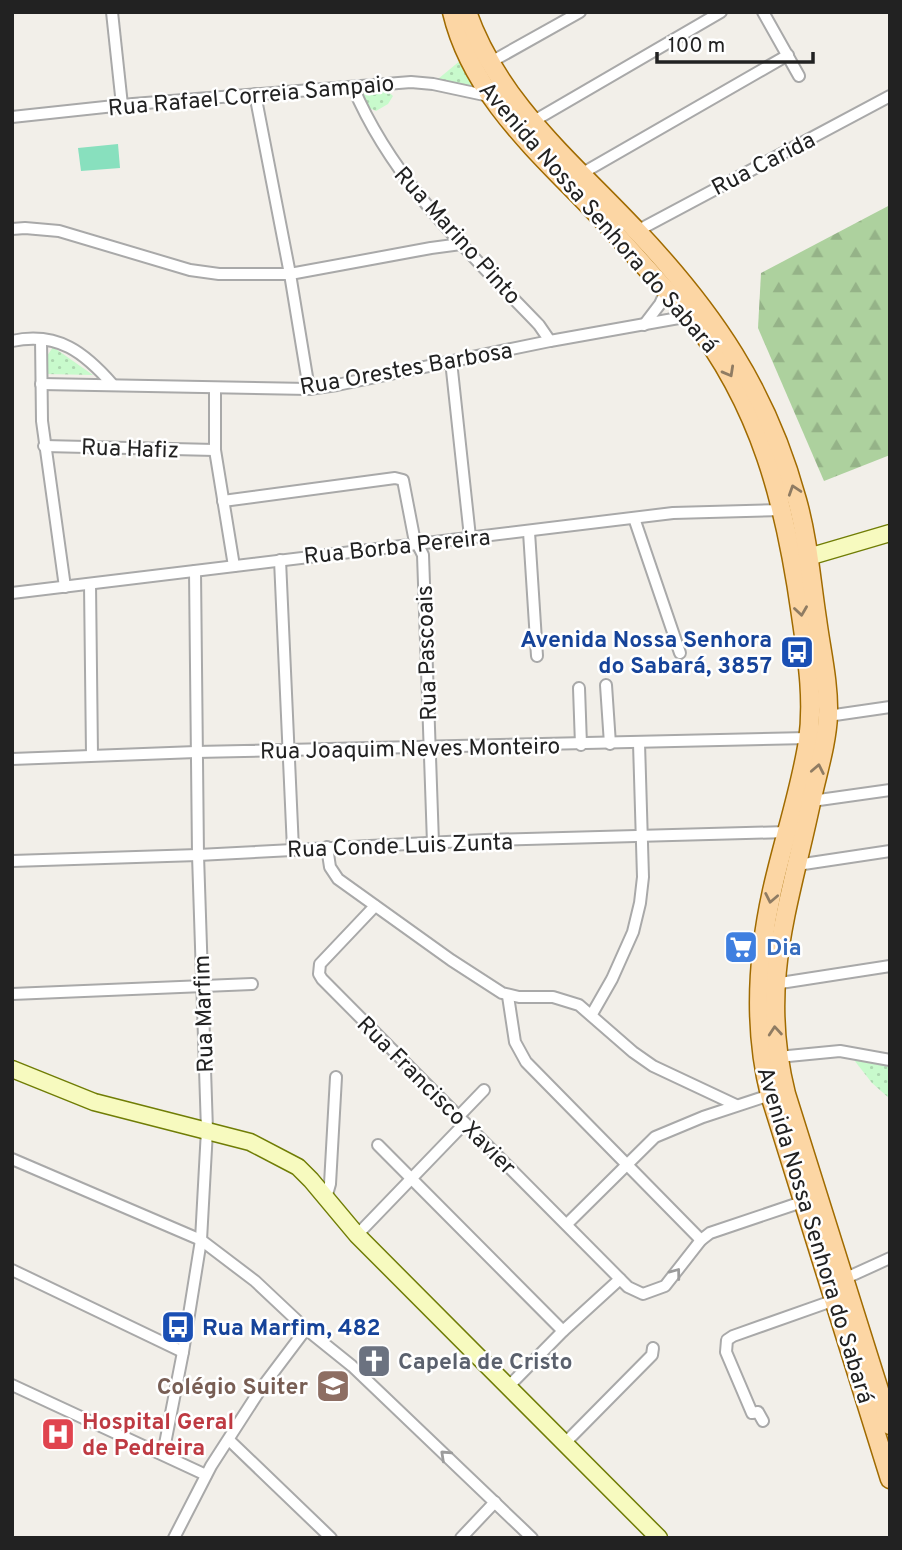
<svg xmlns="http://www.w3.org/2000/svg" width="902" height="1550" font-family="Overpass,sans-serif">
<defs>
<pattern id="forest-firs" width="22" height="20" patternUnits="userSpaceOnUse" patternTransform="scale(1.75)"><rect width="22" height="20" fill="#add19e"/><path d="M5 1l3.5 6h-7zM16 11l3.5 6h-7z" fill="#95b388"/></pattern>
<pattern id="park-dots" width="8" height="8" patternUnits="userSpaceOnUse" patternTransform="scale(1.75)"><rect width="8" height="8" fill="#c8facc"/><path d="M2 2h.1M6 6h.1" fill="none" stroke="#acd6af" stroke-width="1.8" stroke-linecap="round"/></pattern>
</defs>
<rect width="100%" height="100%" fill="#f2efe9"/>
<!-- forest -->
<polygon fill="url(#forest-firs)" points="890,205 890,455 824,481 758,328 761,273"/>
<!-- park -->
<g fill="url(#park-dots)">
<polygon points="461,60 479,91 438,79"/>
<polygon points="382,86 393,96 388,104 376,111 363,105 358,89"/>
<polygon points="53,347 93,375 45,374 45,359"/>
<polygon points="854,1060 890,1067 890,1099 872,1083"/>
</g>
<!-- pitch -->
<polygon fill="#88e0be" points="118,144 120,168 81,171 78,148"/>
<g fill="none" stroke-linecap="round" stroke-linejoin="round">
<!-- street casing -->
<g stroke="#a9a9a9" stroke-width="14">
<g id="street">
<polyline points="112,12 122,105"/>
<polyline points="763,12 799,76"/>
<polyline points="489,63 580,12"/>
<path d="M353,87C393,182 469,252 539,325L550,341"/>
<polyline points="255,94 290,274 309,389"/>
<polyline points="12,117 133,104 411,82 433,84 489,96"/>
<polyline points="532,122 721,12"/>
<polyline points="581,174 788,55"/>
<polyline points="12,229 25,228 59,231 190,270 219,274 290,274 431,248 461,244"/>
<polyline points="637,231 890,96"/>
<polyline points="644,325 660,304 666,291"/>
<polyline points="41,339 42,421 65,587"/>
<path d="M12,341C58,331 85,353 113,385"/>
<polyline points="451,361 470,537"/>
<polyline points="41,384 309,389 337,385 550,341 690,316"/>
<polyline points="215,389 215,450 234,566"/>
<polyline points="44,446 215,450"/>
<polyline points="223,501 395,478 403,480 414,537 423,555 433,843"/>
<polyline points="634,518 680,653"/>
<polyline points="529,532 537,656"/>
<polyline points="280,560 293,849"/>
<polyline points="90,584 92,755"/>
<polyline points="12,593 673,513 782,510"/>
<polyline points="606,685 610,744"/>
<polyline points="579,688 581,745"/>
<polyline points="828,716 890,707"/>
<polyline points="12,759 196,752 808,738"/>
<polyline points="812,801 890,790"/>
<polyline points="327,847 330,867 338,879 451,960 502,993 519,997 553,997 579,1005 633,1052 653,1066 736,1105"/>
<polyline points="12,861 198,855 485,840 787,832"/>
<polyline points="797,865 890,851"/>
<polyline points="375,906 320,964 319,974 322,979 628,1287 643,1294 665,1286 701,1240 710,1233 802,1202"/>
<polyline points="774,984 890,966"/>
<polyline points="12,994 252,984"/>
<polyline points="508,996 515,1042 526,1062 701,1240"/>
<polyline points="592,1014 612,979 633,932 640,903 643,877 639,743"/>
<polyline points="778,1057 840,1051 890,1060"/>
<polyline points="458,1117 484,1090"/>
<polyline points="378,1145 563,1331"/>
<polyline points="12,1159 201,1240 255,1281 306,1329 352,1366 532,1538"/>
<polyline points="326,1198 330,1184 336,1077"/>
<polyline points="567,1224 655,1137 703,1117 770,1095"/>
<polyline points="357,1235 465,1123"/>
<polyline points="12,1270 183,1352"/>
<polyline points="844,1279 890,1258"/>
<polyline points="12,1385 206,1475"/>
<polyline points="508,1387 563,1331 620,1279"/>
<polyline points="763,1421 758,1412 752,1413 726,1352 727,1340 733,1336 832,1301"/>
<polyline points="229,1440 331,1538"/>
<polyline points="564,1444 652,1355 653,1348"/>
<polyline points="163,1454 183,1352 201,1240 207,1130 198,855 195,571"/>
<polyline points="174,1538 211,1466 260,1390 306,1329"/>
<polyline points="461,1538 495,1502"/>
</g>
</g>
<!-- secondary casing -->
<g stroke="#707d05" stroke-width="19">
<g id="secondary">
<polyline points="798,560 890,533"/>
<polyline points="12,1069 94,1102 250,1142 298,1167 311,1180 357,1235 659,1538"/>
</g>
</g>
<!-- primary casing -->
<g stroke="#a06b00" stroke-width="21">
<g id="primary">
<path d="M452,12C472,96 539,153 596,213C628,247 658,282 690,316C761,407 785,502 801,615C807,657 814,699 808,741C800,792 783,841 772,891C757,959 753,1027 770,1095L890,1479"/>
<path d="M467,12C499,103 571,161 635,229C713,311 767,390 797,500C808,539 811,580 817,619C821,650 829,683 828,715C827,742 818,771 812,798C790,904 758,983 786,1094L890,1425"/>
</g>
</g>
<!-- street -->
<use href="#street" stroke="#fff" stroke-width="10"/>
<!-- secondary -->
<use href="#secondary" stroke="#f7fabf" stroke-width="16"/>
<!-- primary -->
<use href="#primary" stroke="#fcd6a4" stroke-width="18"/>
</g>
<!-- one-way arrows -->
<defs><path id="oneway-chevron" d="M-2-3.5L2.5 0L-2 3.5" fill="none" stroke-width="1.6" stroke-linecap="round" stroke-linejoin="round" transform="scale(1.75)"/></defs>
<g stroke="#8f7c63">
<use href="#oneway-chevron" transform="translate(729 372) rotate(61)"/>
<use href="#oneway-chevron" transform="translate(794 490) rotate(-108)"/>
<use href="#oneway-chevron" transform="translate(801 611) rotate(82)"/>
<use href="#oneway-chevron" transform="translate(818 769) rotate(-79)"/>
<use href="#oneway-chevron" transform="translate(771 898) rotate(101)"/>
<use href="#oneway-chevron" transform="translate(775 1031) rotate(-95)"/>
</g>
<g stroke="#9c9c9c">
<use href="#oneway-chevron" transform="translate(676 1273) rotate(-53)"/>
<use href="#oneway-chevron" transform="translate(445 1455) rotate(-137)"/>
</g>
<!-- icons -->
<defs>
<g id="bus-square" transform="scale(1.75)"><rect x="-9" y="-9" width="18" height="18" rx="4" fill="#1a4fb4" stroke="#fff"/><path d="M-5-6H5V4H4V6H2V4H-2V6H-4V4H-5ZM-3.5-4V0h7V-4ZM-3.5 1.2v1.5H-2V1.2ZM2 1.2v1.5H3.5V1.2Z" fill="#fff"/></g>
<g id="supermarket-square" transform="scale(1.75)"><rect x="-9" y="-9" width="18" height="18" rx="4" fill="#3f7fe0" stroke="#fff"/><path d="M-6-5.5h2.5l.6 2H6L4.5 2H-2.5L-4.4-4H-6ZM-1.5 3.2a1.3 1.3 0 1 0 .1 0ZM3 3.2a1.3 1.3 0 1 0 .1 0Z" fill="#fff"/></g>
<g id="church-square" transform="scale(1.75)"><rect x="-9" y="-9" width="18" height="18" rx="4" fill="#6b7280" stroke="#fff"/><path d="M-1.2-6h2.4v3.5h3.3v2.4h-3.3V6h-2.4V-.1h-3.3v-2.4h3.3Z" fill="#fff"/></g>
<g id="school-square" transform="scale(1.75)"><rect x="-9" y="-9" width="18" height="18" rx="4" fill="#8d6e63" stroke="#fff"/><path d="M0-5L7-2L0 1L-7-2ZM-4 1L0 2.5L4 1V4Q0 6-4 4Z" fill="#fff"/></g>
<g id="hospital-square" transform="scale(1.75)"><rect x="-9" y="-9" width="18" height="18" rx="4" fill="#e0444e" stroke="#fff"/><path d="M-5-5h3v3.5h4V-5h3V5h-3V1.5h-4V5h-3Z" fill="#fff"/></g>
</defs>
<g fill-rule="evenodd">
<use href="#bus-square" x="797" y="652"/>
<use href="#supermarket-square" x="741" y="947"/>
<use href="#bus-square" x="178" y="1327"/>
<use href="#church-square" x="374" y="1361"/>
<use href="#school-square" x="333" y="1386"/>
<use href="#hospital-square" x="58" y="1434"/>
</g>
<g text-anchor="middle" stroke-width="5" stroke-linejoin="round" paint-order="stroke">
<!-- street labels -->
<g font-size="23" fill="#222" stroke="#fff">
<text transform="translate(251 95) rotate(-5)" y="8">Rua Rafael Correia Sampaio</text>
<text transform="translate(763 163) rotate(-27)" y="8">Rua Carida</text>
<text transform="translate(599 217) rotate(49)" y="8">Avenida Nossa Senhora do Sabará</text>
<text transform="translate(458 235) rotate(48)" y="8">Rua Marino Pinto</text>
<text transform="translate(406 368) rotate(-10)" y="8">Rua Orestes Barbosa</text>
<text transform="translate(130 448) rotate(2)" y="8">Rua Hafiz</text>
<text transform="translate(397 546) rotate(-6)" y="8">Rua Borba Pereira</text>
<text transform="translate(426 653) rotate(-92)" y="8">Rua Pascoais</text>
<text transform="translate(410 748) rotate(-1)" y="8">Rua Joaquim Neves Monteiro</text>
<text transform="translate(400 845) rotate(-2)" y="8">Rua Conde Luis Zunta</text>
<text transform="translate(203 1014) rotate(-92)" y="8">Rua Marfim</text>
<text transform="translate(437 1095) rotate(45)" y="8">Rua Francisco Xavier</text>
<text transform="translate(816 1235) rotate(73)" y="8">Avenida Nossa Senhora do Sabará</text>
</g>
<!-- transit labels -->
<g font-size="23" font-weight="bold" fill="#164399" stroke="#fff" text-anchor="end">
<text x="772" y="647">Avenida Nossa Senhora<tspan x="772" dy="26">do Sabará, 3857</tspan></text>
<text x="202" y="1335" text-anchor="start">Rua Marfim, 482</text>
</g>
<!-- shop labels -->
<g font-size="23" font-weight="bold" fill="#366cbe" stroke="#fff" text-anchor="start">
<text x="766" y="955">Dia</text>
</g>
<!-- worship labels -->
<g font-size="23" font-weight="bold" fill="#5b616d" stroke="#fff" text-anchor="start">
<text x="398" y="1369">Capela de Cristo</text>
</g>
<!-- education labels -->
<g font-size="23" font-weight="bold" fill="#785e54" stroke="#fff" text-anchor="end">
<text x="308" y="1394">Colégio Suiter</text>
</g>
<!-- health labels -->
<g font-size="23" font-weight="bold" fill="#be3a42" stroke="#fff" text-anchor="start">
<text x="82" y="1429">Hospital Geral<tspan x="82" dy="26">de Pedreira</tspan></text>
</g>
</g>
<!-- border -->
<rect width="902" height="1550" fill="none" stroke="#222222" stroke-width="28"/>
<!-- scale -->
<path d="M657 52v10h156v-10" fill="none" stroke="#222222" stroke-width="3.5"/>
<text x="668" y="52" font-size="21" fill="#222222" stroke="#ffffff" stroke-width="5" paint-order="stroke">100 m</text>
</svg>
